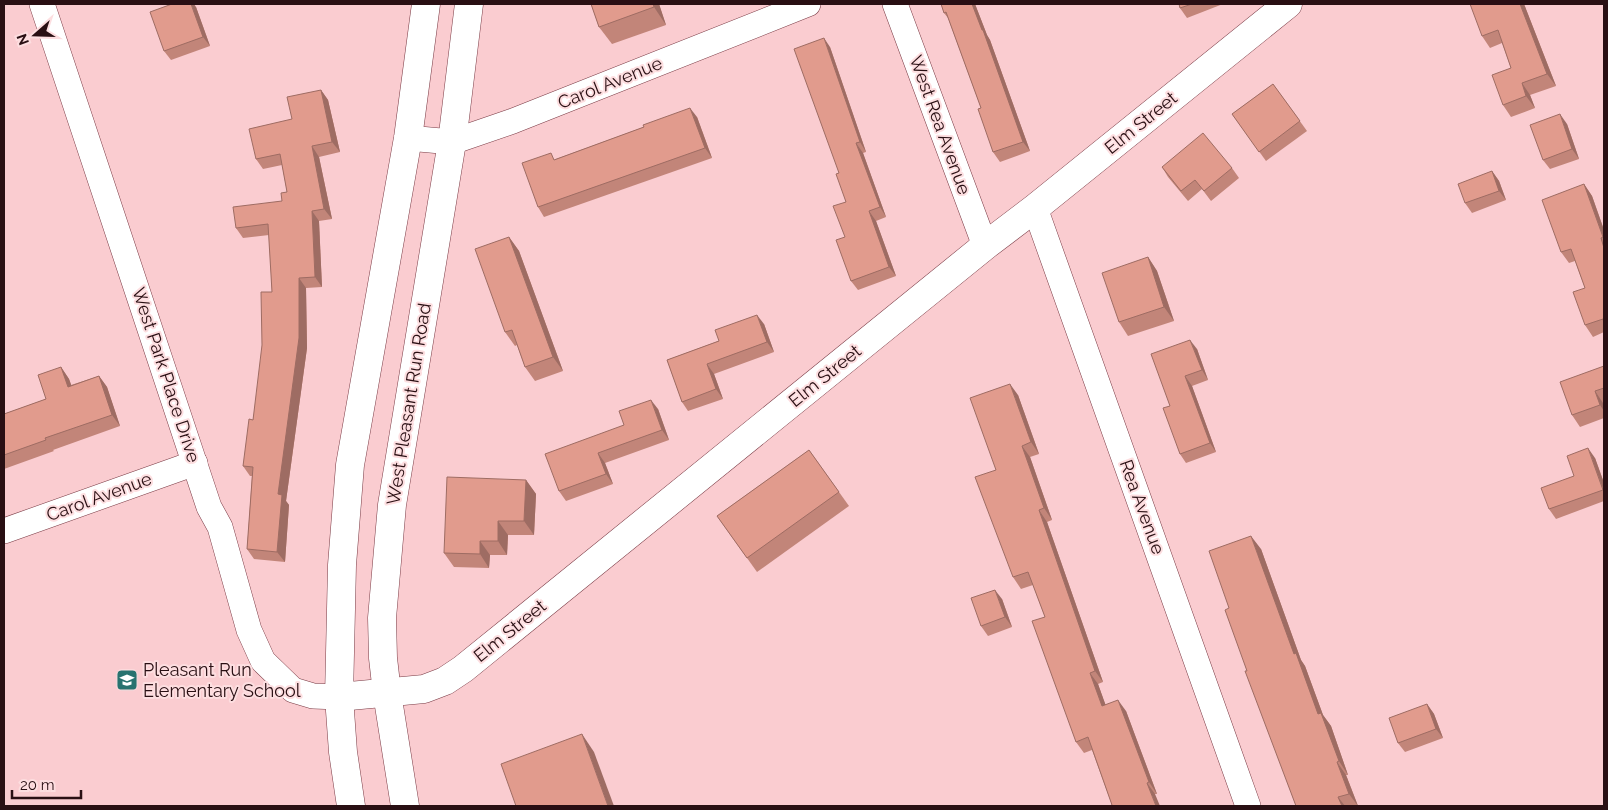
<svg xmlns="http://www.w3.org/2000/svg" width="1608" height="810" font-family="Raleway,sans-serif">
<rect width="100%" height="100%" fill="#faccd0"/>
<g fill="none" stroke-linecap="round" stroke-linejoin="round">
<!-- minor casing -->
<g stroke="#7a3b45" stroke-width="26">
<g id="minor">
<polyline points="42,4 209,507 220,527 249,630 263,661 293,690 313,696 339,697"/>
<polyline points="895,4 985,246"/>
<polyline points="408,138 452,142 513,121 808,4"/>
<polyline points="1035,208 1248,806"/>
<polyline points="4,531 195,463"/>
</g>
</g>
<!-- tertiary casing -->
<g stroke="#7a3b45" stroke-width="29">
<polyline id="tertiary" points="339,697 424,689 445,681 463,669 985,246 1035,208 1288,4"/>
</g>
<!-- secondary casing -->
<g stroke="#7a3b45" stroke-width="29">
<g id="secondary">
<polyline points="351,806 343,752 339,697 342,565 350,465 408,138 426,4"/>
<polyline points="405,806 387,693 383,658 382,618 392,505 452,142 469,4"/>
</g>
</g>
<!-- minor -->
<use href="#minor" stroke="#fff" stroke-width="25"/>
<!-- tertiary -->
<use href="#tertiary" stroke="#fff" stroke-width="28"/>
<!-- secondary -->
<use href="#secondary" stroke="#fff" stroke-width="28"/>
</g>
<!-- wall -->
<g fill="#c28579">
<polygon points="591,4 659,4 666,25 612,44 599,27"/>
<polygon points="941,4 975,4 987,35 990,40 1030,151 1000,162 993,152 981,108 948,18 944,13"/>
<polygon points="1179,4 1223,4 1187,18 1180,8"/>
<polygon points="1524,4 1556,86 1530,95 1535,108 1511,117 1503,105 1511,68 1502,43 1490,48 1482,36"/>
<polygon points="196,7 210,46 171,60 164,51"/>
<polygon points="830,47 866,152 863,153 886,217 876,221 896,276 858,290 851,281 845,237 846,202 839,173"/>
<polygon points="1273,84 1307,131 1266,161 1232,114"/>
<polygon points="321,90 328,100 340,152 319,157 332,219 319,221 322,287 306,288 307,348 286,501 289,505 285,562 254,559 247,549 252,476 250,476 243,466 253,420 272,292 269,235 243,238 236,228 282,201 287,192 282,165 263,169 256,159 292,119"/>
<polygon points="697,117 712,158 544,217 538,207 556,159 644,127"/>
<polygon points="1567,124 1579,159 1550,169 1543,160"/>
<polygon points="1162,167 1232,168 1239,178 1211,201 1202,189 1188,201 1168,177"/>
<polygon points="1492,171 1499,181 1506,200 1472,213 1465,203"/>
<polygon points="1584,184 1592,196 1604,230 1604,332 1593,337 1585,325 1585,288 1575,261 1569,263 1561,252"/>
<polygon points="509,237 519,251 563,371 535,381 525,367 517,345 515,346 505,332"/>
<polygon points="1148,257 1157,271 1174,321 1128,336 1119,322"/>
<polygon points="764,324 774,352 714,374 723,399 688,411 682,402 667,360"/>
<polygon points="1197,349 1208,380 1192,386 1216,452 1186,463 1180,454 1170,406"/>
<polygon points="1604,366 1604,402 1603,403 1604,405 1604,418 1580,427 1572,415"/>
<polygon points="61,367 69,379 71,385 99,376 107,387 120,426 53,450 54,451 4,469 4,414 46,399"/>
<polygon points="1018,395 1039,454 1030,457 1052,520 1047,522 1103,682 1098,684 1105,704 1126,711 1157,794 1155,794 1112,805 1092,750 1084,753 1076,742 1045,617 1033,585 1021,589 1013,577 996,470"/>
<polygon points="658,409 669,440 605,463 613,484 566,501 559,491 624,425"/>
<polygon points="809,450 849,506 757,572 717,516"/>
<polygon points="1595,458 1604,483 1604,501 1556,519 1549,509 1574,476"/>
<polygon points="526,480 536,494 534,535 508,535 507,555 490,555 489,568 454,567 444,553"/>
<polygon points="1261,549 1301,660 1305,666 1323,715 1331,726 1348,775 1346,775 1358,806 1296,806 1247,671 1229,608"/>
<polygon points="1002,599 1012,627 988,636 981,626"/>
<polygon points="1427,704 1434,714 1443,738 1405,752 1398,743"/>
</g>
<!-- shaded-wall -->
<g fill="#9e6c63">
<polygon points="191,4 194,4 196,7 210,46 203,37"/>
<polygon points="653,4 659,4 666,25 654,7"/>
<polygon points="972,4 975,4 987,35 990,40 1030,151 1023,142"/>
<polygon points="1520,4 1524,4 1556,86 1547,74"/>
<polygon points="824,38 830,47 866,152 860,142"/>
<polygon points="1522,83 1530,95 1535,108 1526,96"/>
<polygon points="321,90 328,100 340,152 332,142"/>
<polygon points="690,108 697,117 712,158 705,148"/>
<polygon points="1560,114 1567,124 1579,159 1572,149"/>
<polygon points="856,143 863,153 886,217 880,207"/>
<polygon points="312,146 319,157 332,219 324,209"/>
<polygon points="1492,171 1499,181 1506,200 1499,191"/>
<polygon points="1584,184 1592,196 1604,230 1604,239"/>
<polygon points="312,211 319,221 322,287 315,277"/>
<polygon points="869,211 876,221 896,276 889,267"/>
<polygon points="509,237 519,251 563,371 553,357"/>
<polygon points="1148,257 1157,271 1174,321 1164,307"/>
<polygon points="299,278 306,288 307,348 286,501 289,505 285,562 277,552 278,494"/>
<polygon points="757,315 764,324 774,352 767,342"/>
<polygon points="1190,340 1197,349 1208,380 1202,370"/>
<polygon points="707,364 714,374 723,399 716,389"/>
<polygon points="61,367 69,379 76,398 68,387"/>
<polygon points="99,376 107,387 120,426 112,415"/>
<polygon points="1185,376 1192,386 1216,452 1210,443"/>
<polygon points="1010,384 1018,395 1039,454 1031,442"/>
<polygon points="1595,391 1603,403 1604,405 1604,411 1600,405"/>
<polygon points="651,400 658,409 669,440 662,430"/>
<polygon points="1022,446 1030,457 1052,520 1044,508"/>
<polygon points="1588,448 1595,458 1604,483 1604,491"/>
<polygon points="598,453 605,463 613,484 606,474"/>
<polygon points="526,480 536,494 534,535 524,521"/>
<polygon points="1039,510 1047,522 1103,682 1095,671"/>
<polygon points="498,521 508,535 507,555 498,541"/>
<polygon points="1251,536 1261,549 1301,660 1305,666 1323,715 1331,726 1348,775 1339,761 1318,714 1294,654"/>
<polygon points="480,541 490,555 489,568 480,554"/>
<polygon points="995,590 1002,599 1012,627 1005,617"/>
<polygon points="1090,673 1098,684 1110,717 1102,706"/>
<polygon points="1118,700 1126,711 1157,794 1149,782"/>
<polygon points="1427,704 1434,714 1443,738 1436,729"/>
<polygon points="582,734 594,752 614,806 608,806"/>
<polygon points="1337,762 1346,775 1358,806 1349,794"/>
<polygon points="1147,783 1155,794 1160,806 1156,806"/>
<polygon points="1338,797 1345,806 1342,806"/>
</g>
<!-- building -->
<g fill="#e19b8d" stroke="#9e6c63">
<polygon points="172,4 191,4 203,37 164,51 150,12"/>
<polygon points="591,4 653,4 654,7 599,27"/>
<polygon points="941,4 972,4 982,30 983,30 1023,142 993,152 978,109 981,108 946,12 944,13"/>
<polygon points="1179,4 1192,4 1180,8"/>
<polygon points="1470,4 1520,4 1547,74 1522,83 1526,96 1503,105 1492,75 1511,68 1498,30 1482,36"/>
<polygon points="824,38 860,142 856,143 880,207 869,211 889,267 851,281 836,240 845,237 833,206 846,202 836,174 839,173 794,49"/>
<polygon points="1273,84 1300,121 1259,152 1232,114"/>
<polygon points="321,90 332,142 312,146 324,209 312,211 315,277 299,278 299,338 278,494 282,495 277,552 247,549 253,467 243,466 249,419 253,420 262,345 261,292 272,292 268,224 236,228 233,207 282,201 281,193 287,192 280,154 256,159 249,129 292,119 287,97"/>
<polygon points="690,108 705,148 538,207 522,163 551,153 554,160 644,127 643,125"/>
<polygon points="1560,114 1572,149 1543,160 1530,125"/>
<polygon points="1203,133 1232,168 1204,191 1195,180 1181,191 1162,167"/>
<polygon points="1492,171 1499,191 1465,203 1458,184"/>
<polygon points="1584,184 1603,237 1601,238 1604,248 1604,323 1603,319 1585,325 1573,292 1585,288 1571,249 1561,252 1542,200"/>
<polygon points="509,237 553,357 525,367 512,330 505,332 475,249"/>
<polygon points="1148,257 1164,307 1119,322 1102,273"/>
<polygon points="757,315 767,342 707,364 716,389 682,402 667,360 719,341 715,330"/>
<polygon points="1190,340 1202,370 1185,376 1210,443 1180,454 1163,408 1170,406 1151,354"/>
<polygon points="1604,366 1604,388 1595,391 1600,405 1572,415 1560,382"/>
<polygon points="61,367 68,387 99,376 112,415 45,438 46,440 4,455 4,414 46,399 38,375"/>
<polygon points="1010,384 1031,442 1022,446 1044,508 1039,510 1095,671 1090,673 1102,706 1118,700 1149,782 1147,783 1156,806 1110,806 1112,805 1088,737 1076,742 1032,621 1045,617 1028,572 1013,577 975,477 996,470 970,398"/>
<polygon points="651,400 662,430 598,453 606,474 559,491 545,454 624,425 619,411"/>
<polygon points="1588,448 1603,490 1549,509 1541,488 1574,476 1567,456"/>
<polygon points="809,450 839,492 747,558 717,516"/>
<polygon points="447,477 526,480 524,521 498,521 498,541 480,541 480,554 444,553"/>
<polygon points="1251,536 1294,654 1296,653 1318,714 1321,713 1339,761 1337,762 1349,794 1338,797 1342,806 1296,806 1245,671 1247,671 1225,610 1229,608 1209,551"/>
<polygon points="995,590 1005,617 981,626 971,598"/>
<polygon points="1427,704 1436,729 1398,743 1389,718"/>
<polygon points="582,734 608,806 516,806 501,764"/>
</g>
<!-- icons -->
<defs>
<g id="school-square" transform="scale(1.125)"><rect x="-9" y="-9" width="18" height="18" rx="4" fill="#28726f" stroke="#fddee0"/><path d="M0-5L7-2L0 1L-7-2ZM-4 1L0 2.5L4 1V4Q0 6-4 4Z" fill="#fff"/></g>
</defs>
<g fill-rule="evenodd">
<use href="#school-square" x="127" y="680"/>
</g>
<g text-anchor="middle" stroke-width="4" stroke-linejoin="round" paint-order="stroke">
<!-- street labels -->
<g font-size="18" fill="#290f13" stroke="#fddee0">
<text transform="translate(610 83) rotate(-22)" y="6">Carol Avenue</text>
<text transform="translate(1141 123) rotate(-39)" y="6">Elm Street</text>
<text transform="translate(940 125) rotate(70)" y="6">West Rea Avenue</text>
<text transform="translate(166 375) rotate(72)" y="6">West Park Place Drive</text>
<text transform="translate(825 376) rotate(-39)" y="6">Elm Street</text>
<text transform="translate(409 404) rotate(-81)" y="6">West Pleasant Run Road</text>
<text transform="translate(99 497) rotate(-20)" y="6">Carol Avenue</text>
<text transform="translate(1142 507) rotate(70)" y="6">Rea Avenue</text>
<text transform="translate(510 631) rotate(-39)" y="6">Elm Street</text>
</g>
<!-- poi labels -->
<g font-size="18" fill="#290f13" stroke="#fddee0" text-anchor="start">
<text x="143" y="676">Pleasant Run<tspan x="143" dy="21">Elementary School</tspan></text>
</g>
</g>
<!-- border -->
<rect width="1608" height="810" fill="none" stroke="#290f13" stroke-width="10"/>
<!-- north arrow -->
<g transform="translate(35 35) rotate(250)" stroke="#fddee0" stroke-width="4" paint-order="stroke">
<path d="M0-4L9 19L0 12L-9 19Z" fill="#290f13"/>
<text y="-8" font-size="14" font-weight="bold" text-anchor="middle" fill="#290f13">N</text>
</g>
<!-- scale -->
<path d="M12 790v8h69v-8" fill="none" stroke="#290f13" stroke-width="2.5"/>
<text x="20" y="790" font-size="15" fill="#290f13" stroke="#fddee0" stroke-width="4" paint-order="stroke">20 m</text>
</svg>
